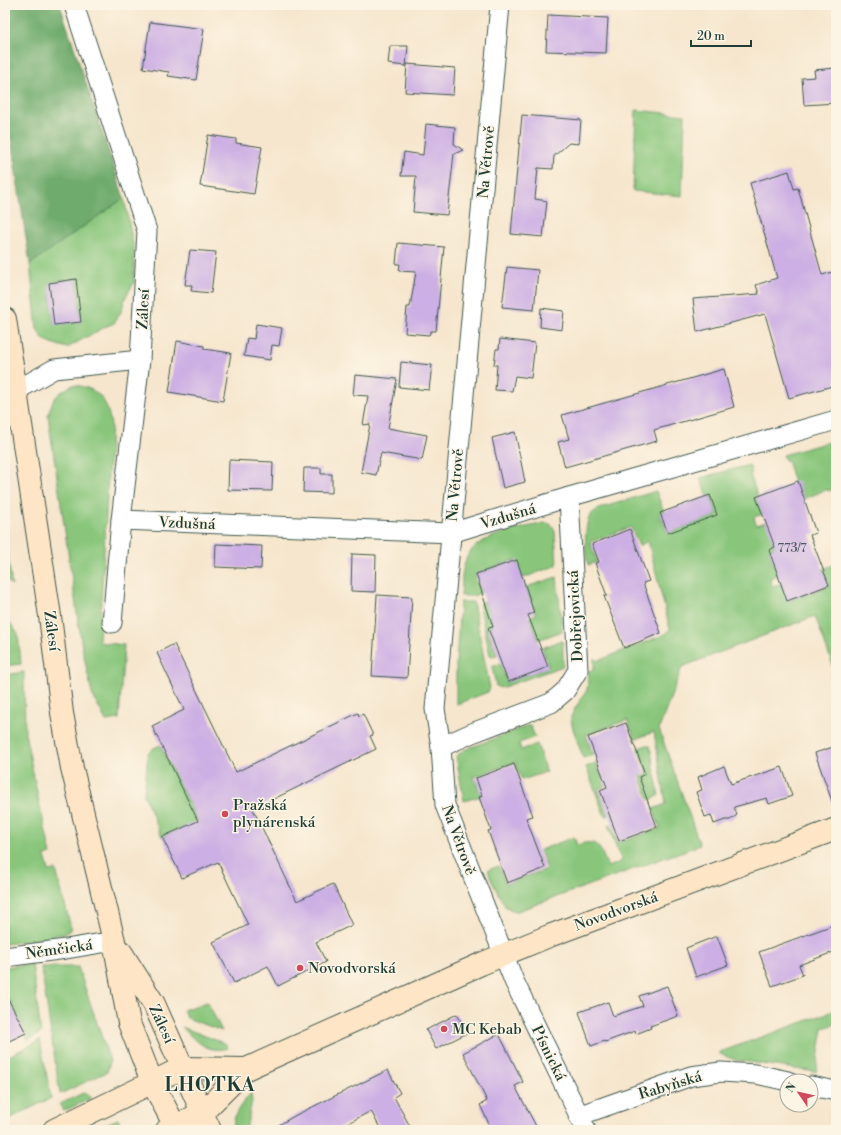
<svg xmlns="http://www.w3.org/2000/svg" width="841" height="1135" font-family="'Libre Bodoni',serif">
<rect width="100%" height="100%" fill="#fcf5e5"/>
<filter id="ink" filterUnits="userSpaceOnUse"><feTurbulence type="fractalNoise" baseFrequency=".025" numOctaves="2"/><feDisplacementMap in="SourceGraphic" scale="8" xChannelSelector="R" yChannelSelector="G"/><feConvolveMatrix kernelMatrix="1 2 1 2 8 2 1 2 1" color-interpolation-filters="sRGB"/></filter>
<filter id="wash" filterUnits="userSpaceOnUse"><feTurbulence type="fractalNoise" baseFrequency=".012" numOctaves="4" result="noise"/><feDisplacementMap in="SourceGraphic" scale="16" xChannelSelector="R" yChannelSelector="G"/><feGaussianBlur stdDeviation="0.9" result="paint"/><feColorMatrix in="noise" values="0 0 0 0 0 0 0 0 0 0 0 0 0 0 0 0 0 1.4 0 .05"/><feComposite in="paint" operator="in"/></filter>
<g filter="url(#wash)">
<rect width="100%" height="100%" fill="#f6e6cd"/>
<!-- green -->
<g fill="#89c67c" stroke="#548258" fill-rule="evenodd">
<polygon points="636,110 685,115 682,196 633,191"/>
<path d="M124,198L134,248V283L126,296L121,312L114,323L103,328L67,348L54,344L43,339L37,329L30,264ZM76,279L81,322L54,325L49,283Z"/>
<path d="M73,385C100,388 107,400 111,425L99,642L124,645L119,719L106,721L92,694L82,647L48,416C52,398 57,393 73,385Z"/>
<polygon points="836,440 836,491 825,490 804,499 798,482 794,483 787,460 785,460 783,455"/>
<path d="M749,465L752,473L750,474L763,514L754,517L756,525L766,522L775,547L769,550L778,575L770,578L772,586L781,584L788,601L829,586L823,569L836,564V608L834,609L836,614V674L815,616L682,667L659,729L700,845L515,912L505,906L491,880L488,870L499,866L506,884L547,869L540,850L574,837L577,845C600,837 600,850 608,867L622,861L608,826L611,825L618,843L660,828L653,809L666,804L654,732L635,739L627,720L586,735L593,755L583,758L572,726L571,717L574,710L587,690L589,671L594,669V658L597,661L666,634L670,629L648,541L639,546L631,527L590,542L597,562L588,565C585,556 584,527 589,518C591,513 596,510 601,508L656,491L664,512L660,514L668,533L717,515L710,495L707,496L700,478Z"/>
<path d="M544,523C550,523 553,525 555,531L557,565L555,566L523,578L516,560L476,574L475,575L481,593L472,596H461C462,583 461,569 467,557C478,534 521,529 544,523Z"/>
<polygon points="5,536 12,586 5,577"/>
<polygon points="557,577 562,629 562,631 538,640 530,617 536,614 526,587"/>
<polygon points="485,601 494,625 487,628 497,655 493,656 490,655 480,607 480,604"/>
<polygon points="460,602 473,602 490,688 488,692 457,704 456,703 456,664"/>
<polygon points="5,616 18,634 21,664 5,666"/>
<polygon points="560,641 563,642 563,666 501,688 496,686 492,667 500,663 507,682 549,667 542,648"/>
<polygon points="24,672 25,733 39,802 51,854 45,856 49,871 56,870 71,928 68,932 65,933 37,940 5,944 5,675"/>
<polygon points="530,725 535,737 519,743 521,750 537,744 546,772 522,780 515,762 474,777 481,796 464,801 456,756 464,750"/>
<polygon points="160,745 206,838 186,830 184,827 162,837 144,795 148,753 152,749"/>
<polygon points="647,745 650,746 659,796 649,800 641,777 648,775 638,748"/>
<polygon points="596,763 605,786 598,789 608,816 605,817 586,767"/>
<polygon points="32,964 41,1033 28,1040 7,997 5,998 5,967"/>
<polygon points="41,967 78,967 110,1061 109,1066 107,1072 60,1094"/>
<polygon points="207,1002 209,1005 222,1031 187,1018 183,1010"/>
<polygon points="836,1010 836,1024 823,1028 816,1072 735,1060 720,1054 720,1052"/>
<path d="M182,1027L226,1044L228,1048C208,1054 195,1041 182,1027Z"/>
<polygon points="40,1040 51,1098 5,1121 5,1058"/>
<polygon points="83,1093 87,1094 92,1098 64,1111 60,1104"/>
<path d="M251,1093L252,1101L246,1130H233C233,1113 240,1106 251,1093Z"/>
<polygon points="118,1119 123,1128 119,1130 91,1130"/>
</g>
<!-- forest -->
<polygon fill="#6eab6c" stroke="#467450" points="5,5 60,5 124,198 30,264 5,100"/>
<g id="blocks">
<!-- building -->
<g fill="#ccafe4">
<polygon points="548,15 608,18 606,53 546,51"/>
<polygon points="150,22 204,29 196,80 168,76 169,72 143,68"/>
<polygon points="390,46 408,46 406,66 388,64"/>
<polygon points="407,64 455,68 453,95 405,92"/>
<polygon points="836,68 836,103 804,105 802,78 815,77 814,70"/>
<polygon points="522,115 581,120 579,144 569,143 554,156 553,169 538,168 535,199 547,201 543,237 511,234"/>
<polygon points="426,124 455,127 454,144 463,150 454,154 447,215 413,212 416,176 401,176 404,152 423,155"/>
<polygon points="208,135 236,139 236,143 262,147 254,194 200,186"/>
<polygon points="789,171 794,189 798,188 822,275 836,271 836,385 789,398 765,314 697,332 693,299 759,294 756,285 777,278 750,183"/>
<polygon points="398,243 444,247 436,331 431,331 429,335 405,333 407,307 410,307 416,272 399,271 400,264 396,264"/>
<polygon points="190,250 216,252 211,293 191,291 192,285 185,285"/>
<polygon points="507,267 538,270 534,310 502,307"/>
<polygon points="76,279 81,322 54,325 49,283"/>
<polygon points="541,308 564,311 562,330 540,327"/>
<polygon points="256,324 282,328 279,346 272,345 270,360 244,356 247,338 254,339"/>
<polygon points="500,339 535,343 531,378 515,376 512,391 495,390 497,365 494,365 496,349 499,349"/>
<polygon points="177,341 204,346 204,349 231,353 223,401 169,392"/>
<polygon points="401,362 432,365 429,390 399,387"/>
<polygon points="724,369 734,407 654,430 657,441 565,467 558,442 569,439 562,415"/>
<polygon points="355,375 397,379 388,428 427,435 422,460 381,453 376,475 361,472 370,424 363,425 368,396 353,395"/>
<polygon points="515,432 525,482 503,488 492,438"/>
<polygon points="229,460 273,462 272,491 228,490"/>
<polygon points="304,468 321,468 321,474 332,474 332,493 303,492"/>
<polygon points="798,481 816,533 810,535 829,585 787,601 769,550 775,547 756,497"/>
<polygon points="710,495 717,515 668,533 660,513"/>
<polygon points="630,529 649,581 643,583 661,633 624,648 604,596 607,596 595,563 599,562 592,544"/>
<polygon points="216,544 262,546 261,569 215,567"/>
<polygon points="352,554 376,555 375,592 351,591"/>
<polygon points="517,560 534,613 528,615 548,667 508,682 488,628 493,627 476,574"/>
<polygon points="377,595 412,597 407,678 372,676"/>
<polygon points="174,644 236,772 358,713 359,716 363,714 373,735 370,736 376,749 253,809 297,901 333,884 352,925 316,942 326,962 278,986 268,966 234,983 213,942 248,925 218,862 182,878 162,837 198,821 152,726 184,710 157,653"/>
<polygon points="626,723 645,774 639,777 657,827 619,841 600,790 607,787 588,737"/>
<polygon points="836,746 836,806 834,807 815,753"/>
<polygon points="514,764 533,816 526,818 545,868 507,883 488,831 491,830 479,797 482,796 476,778"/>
<polygon points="724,766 731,784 782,767 792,796 769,804 767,798 734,807 737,815 730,820 725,820 714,824 711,815 705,817 696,792 702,790 698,777"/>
<polygon points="836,924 836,951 799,965 803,975 772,986 759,952"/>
<polygon points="717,936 728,965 696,977 686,948"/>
<polygon points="667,986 678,1016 650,1026 651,1028 636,1034 635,1031 605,1042 605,1041 591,1046 579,1012 608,1002 613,1016 643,1006 639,996"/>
<polygon points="5,993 26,1033 5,1043"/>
<polygon points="457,1014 467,1033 436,1049 426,1030"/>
<polygon points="499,1034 523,1082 515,1086 538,1130 492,1130 480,1105 487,1101 463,1053"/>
<polygon points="388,1070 400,1093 394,1097 412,1130 381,1130 371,1111 335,1130 270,1130 296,1115"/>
</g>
</g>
</g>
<g filter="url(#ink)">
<use href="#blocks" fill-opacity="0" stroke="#3f564b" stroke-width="1"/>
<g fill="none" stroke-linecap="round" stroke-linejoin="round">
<!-- street casing -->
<g stroke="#3f564b" stroke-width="21">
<g id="street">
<polyline points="74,5 147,231 140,360 121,520 112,623"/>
<polyline points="500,5 435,709 441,747 445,805 514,981 586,1130"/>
<polyline points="5,397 54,369 140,360"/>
<polyline points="121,520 451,533 569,497 836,420"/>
<polyline points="441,747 472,733 551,703 565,691 578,670 569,497"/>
<polyline points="5,957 66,949 114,941"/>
<polyline points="811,1086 836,1091"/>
<polyline points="578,1116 691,1076 721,1072 756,1074 788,1081"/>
</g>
</g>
<!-- secondary casing -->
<g stroke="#3f564b" stroke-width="24">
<g id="secondary">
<polyline points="5,319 50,616 62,713 72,768 114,941 129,1023 152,1082 177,1130"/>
<polyline points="121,952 154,1004 210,1130"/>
<polyline points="54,1130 182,1068 246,1069"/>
<polyline points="167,1130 202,1113 246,1069 481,964 549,936 836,829"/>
</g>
</g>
<!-- street -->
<use href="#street" stroke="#fff" stroke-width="19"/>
<!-- secondary -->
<use href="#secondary" stroke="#fee5c5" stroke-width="22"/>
</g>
</g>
<!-- markers -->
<g fill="#d1495b" stroke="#fcf5e5" stroke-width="1.5">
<circle cx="225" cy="814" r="4"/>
<circle cx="300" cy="968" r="4"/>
<circle cx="444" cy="1029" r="4"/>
</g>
<g text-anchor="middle" stroke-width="3" stroke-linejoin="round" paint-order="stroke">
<!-- number labels -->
<g font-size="13" fill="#4a5a60">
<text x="792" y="552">773/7</text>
</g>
<!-- street labels -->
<g font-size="15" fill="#1f3d34" stroke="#fcf5e5">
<text transform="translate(486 162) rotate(-85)" y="5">Na Větrově</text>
<text transform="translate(143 309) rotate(-87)" y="5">Zálesí</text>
<text transform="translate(455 485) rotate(-85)" y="5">Na Větrově</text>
<text transform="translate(508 516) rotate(-17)" y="5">Vzdušná</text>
<text transform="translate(187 523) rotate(2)" y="5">Vzdušná</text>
<text transform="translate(575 616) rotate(-93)" y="5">Dobřejovická</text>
<text transform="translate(52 631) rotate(82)" y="5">Zálesí</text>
<text transform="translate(459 840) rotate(70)" y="5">Na Větrově</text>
<text transform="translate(616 911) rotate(-20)" y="5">Novodvorská</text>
<text transform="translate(59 949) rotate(-8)" y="5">Němčická</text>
<text transform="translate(162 1024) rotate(65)" y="5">Zálesí</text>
<text transform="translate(549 1053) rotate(64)" y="5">Písnická</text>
<text transform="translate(670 1085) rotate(-17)" y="5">Rabyňská</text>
</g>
<!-- poi labels -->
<g font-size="15" fill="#1f3d34" stroke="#fcf5e5" text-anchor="start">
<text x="233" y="810">Pražská<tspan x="233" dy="17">plynárenská</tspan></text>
<text x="308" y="973">Novodvorská</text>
<text x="452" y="1034">MC Kebab</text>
</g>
<!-- district labels -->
<g font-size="19" font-weight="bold" letter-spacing="1" fill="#1f3d34" stroke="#fcf5e5">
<text x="210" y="1091">LHOTKA</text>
</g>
</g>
<!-- margin -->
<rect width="841" height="1135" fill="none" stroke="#fcf5e5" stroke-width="20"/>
<!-- north arrow -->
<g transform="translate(799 1093) rotate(304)"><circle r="19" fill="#fcf5e5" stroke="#a4ab9e"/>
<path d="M0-3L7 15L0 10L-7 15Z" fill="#d1495b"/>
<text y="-6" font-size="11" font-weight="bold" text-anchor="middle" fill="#1f3d34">N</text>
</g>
<!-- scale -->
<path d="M691 40v6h60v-6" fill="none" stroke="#1f3d34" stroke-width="2"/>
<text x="697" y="40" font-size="12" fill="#1f3d34" stroke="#fcf5e5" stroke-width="3" paint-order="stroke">20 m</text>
</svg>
